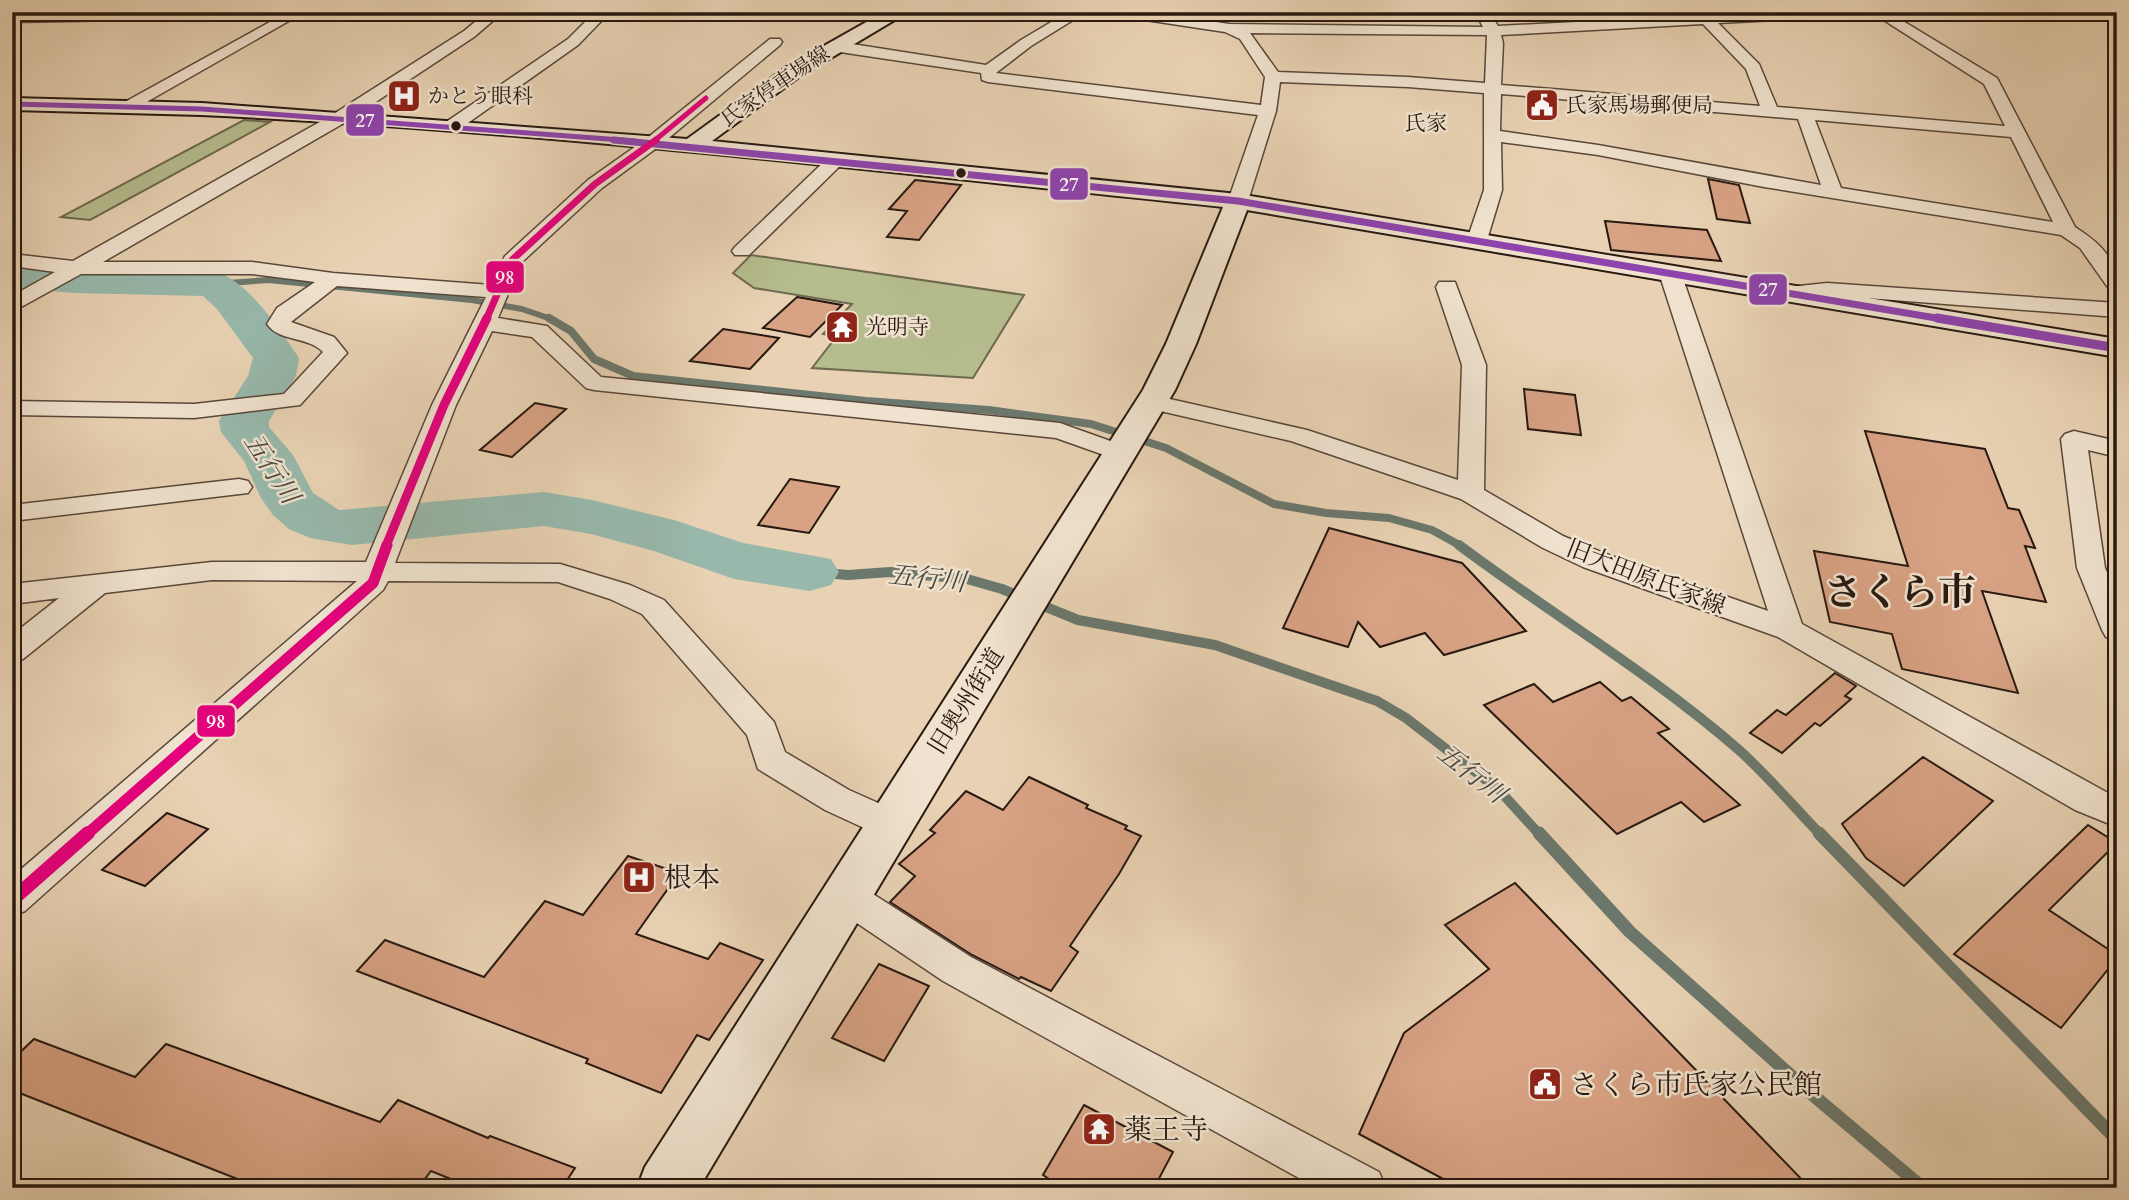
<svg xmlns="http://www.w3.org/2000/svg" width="2129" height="1200" font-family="Cardo,'Noto Serif JP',serif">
<rect width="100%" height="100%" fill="#e8d2b3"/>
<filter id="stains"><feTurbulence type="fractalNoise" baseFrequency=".00286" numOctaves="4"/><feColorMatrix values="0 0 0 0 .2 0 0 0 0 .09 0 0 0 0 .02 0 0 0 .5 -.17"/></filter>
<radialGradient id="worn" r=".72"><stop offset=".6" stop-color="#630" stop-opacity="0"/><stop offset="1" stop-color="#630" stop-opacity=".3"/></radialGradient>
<!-- green -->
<g fill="#b5bc8d" stroke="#6e6a4f" stroke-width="2">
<polygon points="244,120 270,122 90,220 61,217"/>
<polygon points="751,255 1024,295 973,378 812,368 836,337 823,334 852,304 754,288 733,273"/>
</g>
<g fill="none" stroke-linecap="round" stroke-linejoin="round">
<!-- stream-far3 -->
<polyline stroke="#6b786d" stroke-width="6" points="214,284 268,280 472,300 522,309 554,320"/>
<!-- stream-far2 -->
<polyline stroke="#6b786d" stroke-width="8" points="549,318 571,331 594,359 633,376 866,401 989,410 1091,424 1166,448 1274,504 1326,513 1389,518 1432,530 1461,546"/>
<!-- stream-far1 -->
<g stroke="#6b786d" stroke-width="10">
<path d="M1459,545C1551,614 1652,674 1739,750C1768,776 1794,807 1821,835"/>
<polyline points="810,572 848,575 890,572 967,579 1002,589 1078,620 1215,645 1377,701 1406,718 1499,790 1540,835"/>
</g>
<!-- stream -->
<g stroke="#6b786d" stroke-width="13">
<polyline points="1539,833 1630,932 1814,1096 1923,1188"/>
<polyline points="1819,833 2117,1140"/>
</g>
<!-- river -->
<path fill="#97b8ab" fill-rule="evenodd" d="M12,262L75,267L214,271C248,280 279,329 299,358L296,376L269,421V427L293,455L313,493L339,510L544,492L592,500L674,520L743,543L831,559L839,572L831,585L810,591L734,579L654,551L591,534L544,526L352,545L310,538L289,529L273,515L261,498L244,461L221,432L219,421L248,376L253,358L217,309L203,296L75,293L12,288Z"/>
</g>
<!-- building -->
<g fill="#d8a284" stroke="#281911" stroke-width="2">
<polygon points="1708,179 1739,185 1750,223 1717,219"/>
<polygon points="915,180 961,185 919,240 887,237 907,211 889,209"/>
<polygon points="1605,221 1707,230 1721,261 1611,250"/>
<polygon points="797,297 842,305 810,337 763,328"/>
<polygon points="723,329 779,338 750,369 690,361"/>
<polygon points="1524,389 1575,395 1581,435 1528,429"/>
<polygon points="535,403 566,409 512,457 480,450"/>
<polygon points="1865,431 1985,449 2008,508 2019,510 2035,548 2025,546 2046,602 1982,591 2018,693 1902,669 1892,634 1830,622 1814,551 1908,566"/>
<polygon points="790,479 839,487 809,533 758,525"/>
<polygon points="1329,528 1462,563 1526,631 1444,655 1425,633 1380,647 1358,622 1348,647 1283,628"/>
<polygon points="1835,673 1856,686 1845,696 1851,699 1820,726 1815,723 1782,753 1750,733 1777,710 1786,715"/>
<polygon points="1600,682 1622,701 1631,697 1669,729 1658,733 1740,805 1704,822 1681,802 1617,834 1484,705 1534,684 1553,702"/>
<polygon points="1923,757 1993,801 1904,886 1866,858 1842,824"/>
<polygon points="1029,777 1088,805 1086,808 1127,826 1125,829 1141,836 1119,874 1070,946 1078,952 1051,991 1021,977 1019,979 972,955 890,902 915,876 899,864 935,833 930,830 966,791 1003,810"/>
<polygon points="167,813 208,829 145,886 102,870"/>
<polygon points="2088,825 2117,843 2049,910 2117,955 2117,958 2061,1028 1954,954"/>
<polygon points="628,856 679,873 636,934 708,959 720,943 763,960 709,1040 697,1035 661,1093 586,1063 588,1059 357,971 385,940 484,977 545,901 583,915"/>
<polygon points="1515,883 1810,1188 1460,1188 1359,1134 1404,1033 1489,969 1445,925"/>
<polygon points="879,964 929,986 884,1061 832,1038"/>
<polygon points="34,1039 135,1077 166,1044 380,1122 398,1100 488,1138 490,1136 575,1168 562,1188 473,1188 431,1171 418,1188 260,1188 12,1090 12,1060"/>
<polygon points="1084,1105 1173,1152 1154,1188 1044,1188 1049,1179 1043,1175"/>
</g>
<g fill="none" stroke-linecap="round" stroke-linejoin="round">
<!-- street casing -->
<g stroke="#58473a" stroke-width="3">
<g id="street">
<polygon points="71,12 300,12 301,14 129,112 121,107 123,103 279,17 12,22 12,14"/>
<path d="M487,12H503L474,37L344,123L103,262H252L333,273L491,285L505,256L588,180L646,139L770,39H780L782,42L780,45L658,147L602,188L521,263L498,318L547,326L601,377L1060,423L1130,448L1134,453L1130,458L1121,461L1056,438L594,390L586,388L532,337L492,331L456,405L395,563L560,564L630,585L664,600L774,722L785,752L849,790L903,814L908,824L903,834L890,838L877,834L825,810L758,769L747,735L642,614L610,599L558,582L388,581L383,590L25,911L12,916V877L357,581L212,580L105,593L23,659L12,662V635L59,598L12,604V584L212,562H366L432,405L486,297L337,286L291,322L334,337L347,353L300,405L194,418L12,415V401L194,404L284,394L323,352C308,336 279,342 267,324L277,308L315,282L252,274H81L12,312V296L55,272L12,266V254L73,261L332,115L464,31Z"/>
<polygon points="595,12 610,12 578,45 458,130 446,130 443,126 446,122 568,39"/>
<path d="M1068,12H1086L1031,46L996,73L1261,105L1265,77L1240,39L1225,32L1119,16L1112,12H1150L1229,24L1483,27L1477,15L1479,12H1489L1498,26L1691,16V12H1704L1709,15L1860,12L1853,16L1718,23L1759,64L1777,107L2005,126L1984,84L1871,12H1888L1997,78L2075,227C2101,244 2117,258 2117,290L2109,289L2080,248L2061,235L1764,187L1598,155L1501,142L1502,190L1487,240L1484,244H1470L1467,240L1484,190V93L1408,87L1280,82L1276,111L1248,201L1238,207L1228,201L1258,115L988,82L982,80L981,73L833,51L825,46L833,41L986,65L1021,40ZM1703,24L1746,69L1760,106L1501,85L1503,43L1501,35ZM1250,33L1487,35L1485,83L1408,77L1278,72ZM1501,94L1798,119L1821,185L1598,145L1500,131ZM1815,120L2011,137L2053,222L1841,188Z"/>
<polygon points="836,155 845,160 842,164 749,255 735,255 732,251 735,247 830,156"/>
<polygon points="1670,267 1677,269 1681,273 1802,624 2117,798 2117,827 2075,810 1778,637 1583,567 1543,548 1461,499 1291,441 1143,407 1140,402 1143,397 1152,395 1307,430 1458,480 1462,365 1436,287 1439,282 1455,282 1486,365 1484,490 1563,536 1603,553 1768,611 1659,273 1663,269"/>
<polygon points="1827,283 2117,303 2117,317 1827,295 1788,299 1780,298 1777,293 1780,288"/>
<polygon points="2074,431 2117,441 2117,457 2088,450 2105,568 2117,594 2117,640 2106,637 2102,630 2077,568 2061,439 2065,434"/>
<polygon points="239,479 248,481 252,487 248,493 12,521 12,505"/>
<polygon points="846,880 859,885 971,957 1379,1172 1386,1188 1317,1188 943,981 833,907 827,896 833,885"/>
</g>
</g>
<!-- secondary casing -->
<g stroke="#281911" stroke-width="4">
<path id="secondary" d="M884,12H908L799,77L712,141L1238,194L2117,339V357L1247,210L1196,344L1175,390L699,1188H637L645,1167L1143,390L1166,344L1223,207C883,172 543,131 201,115C138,113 75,112 12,110V98L202,103L687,139L785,68Z"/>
</g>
<!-- street -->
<use href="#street" fill="#f0e2ce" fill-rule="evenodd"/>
<!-- secondary -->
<use href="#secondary" fill="#f0e2ce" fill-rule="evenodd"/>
<!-- bus-1-far2 casing -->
<g stroke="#f0e2ce" stroke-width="8">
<polyline id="bus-1-far2" points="12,104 202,109 635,141"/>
</g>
<!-- bus-1-far1 casing -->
<g stroke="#f0e2ce" stroke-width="10">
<polyline id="bus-1-far1" points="614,140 1238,201 1948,320"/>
</g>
<!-- bus-1 casing -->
<g stroke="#f0e2ce" stroke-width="13">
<polyline id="bus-1" points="1937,318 2117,348"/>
</g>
<!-- bus-2-far4 casing -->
<g stroke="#f0e2ce" stroke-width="8">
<polyline id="bus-2-far4" points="654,141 706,98"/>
</g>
<!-- bus-2-far3 casing -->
<g stroke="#f0e2ce" stroke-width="10">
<polyline id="bus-2-far3" points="486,320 512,260 595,184 656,140"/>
</g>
<!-- bus-2-far2 casing -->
<g stroke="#f0e2ce" stroke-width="13">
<polyline id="bus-2-far2" points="386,546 444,405 487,318"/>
</g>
<!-- bus-2-far1 casing -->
<g stroke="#f0e2ce" stroke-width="17">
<polyline id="bus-2-far1" points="86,835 373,583 387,545"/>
</g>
<!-- bus-2 casing -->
<g stroke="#f0e2ce" stroke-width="19">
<polyline id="bus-2" points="12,900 88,833"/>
</g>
<!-- bus-1-far2 -->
<use href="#bus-1-far2" stroke="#8e44ad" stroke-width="5"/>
<!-- bus-1-far1 -->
<use href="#bus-1-far1" stroke="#8e44ad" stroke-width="7"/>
<!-- bus-1 -->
<use href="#bus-1" stroke="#8e44ad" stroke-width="9"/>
<!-- bus-2-far4 -->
<use href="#bus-2-far4" stroke="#e5007d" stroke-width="5"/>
<!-- bus-2-far3 -->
<use href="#bus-2-far3" stroke="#e5007d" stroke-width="7"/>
<!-- bus-2-far2 -->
<use href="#bus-2-far2" stroke="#e5007d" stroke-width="9"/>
<!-- bus-2-far1 -->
<use href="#bus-2-far1" stroke="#e5007d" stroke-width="11"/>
<!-- bus-2 -->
<use href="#bus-2" stroke="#e5007d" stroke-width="14"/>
</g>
<!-- icons -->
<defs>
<g id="hospital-square" transform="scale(1.75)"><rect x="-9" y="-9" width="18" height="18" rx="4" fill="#8f2418" stroke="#f0e2ce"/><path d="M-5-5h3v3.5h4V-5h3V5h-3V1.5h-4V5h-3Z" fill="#fff"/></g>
<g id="civic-square" transform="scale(1.75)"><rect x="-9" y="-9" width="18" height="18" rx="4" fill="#8f2418" stroke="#f0e2ce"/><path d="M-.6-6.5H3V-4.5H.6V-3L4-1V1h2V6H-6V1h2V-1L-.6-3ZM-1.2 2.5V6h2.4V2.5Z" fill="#fff"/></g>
<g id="temple-square" transform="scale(1.75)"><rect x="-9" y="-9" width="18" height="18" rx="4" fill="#8f2418" stroke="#f0e2ce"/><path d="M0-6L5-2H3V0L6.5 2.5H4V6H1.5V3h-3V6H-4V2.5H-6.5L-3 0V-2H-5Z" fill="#fff"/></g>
</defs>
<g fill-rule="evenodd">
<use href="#hospital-square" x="404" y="96"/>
<use href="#civic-square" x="1542" y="105"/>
<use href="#temple-square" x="842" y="327"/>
<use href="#hospital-square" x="639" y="877"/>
<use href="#civic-square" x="1545" y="1084"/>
<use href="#temple-square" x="1099" y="1129"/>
</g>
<!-- markers -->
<g fill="#281911" stroke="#f0e2ce" stroke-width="2.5">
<circle cx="456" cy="126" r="6"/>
<circle cx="961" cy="173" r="6"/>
</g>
<g text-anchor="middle" stroke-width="5" stroke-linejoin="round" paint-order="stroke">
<!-- far-street labels -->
<g font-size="21" fill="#281911" stroke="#f0e2ce">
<text transform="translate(775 86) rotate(-34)" y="7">氏家停車場線</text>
</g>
<!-- far-poi labels -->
<g font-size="21" fill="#281911" stroke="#f0e2ce" text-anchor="start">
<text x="428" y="103">かとう眼科</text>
<text x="1566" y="112">氏家馬場郵便局</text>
<text x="866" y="334">光明寺</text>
</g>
<!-- far-neighbourhood labels -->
<g font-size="21" fill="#281911" stroke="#f0e2ce">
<text x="1426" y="130">氏家</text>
</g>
<!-- street labels -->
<g font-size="24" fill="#281911" stroke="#f0e2ce">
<text transform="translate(1646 577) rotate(21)" y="8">旧大田原氏家線</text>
<text transform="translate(966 701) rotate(-58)" y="8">旧奥州街道</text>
</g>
<!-- water labels -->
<g font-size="26" font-style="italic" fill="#49493f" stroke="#f0e2ce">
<text transform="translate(272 468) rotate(57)" y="9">五行川</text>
<text transform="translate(927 578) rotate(6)" y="9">五行川</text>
<text transform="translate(1472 773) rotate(38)" y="9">五行川</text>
</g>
<!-- near-poi labels -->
<g font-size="28" fill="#281911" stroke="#f0e2ce" text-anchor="start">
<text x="664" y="887">根本</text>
<text x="1570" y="1094">さくら市氏家公民館</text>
<text x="1124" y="1139">薬王寺</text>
</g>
<!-- town labels -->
<g font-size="38" font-weight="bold" fill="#281911" stroke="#f0e2ce">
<text x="1900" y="605">さくら市</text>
</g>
</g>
<g stroke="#f0e2ce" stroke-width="2.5">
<rect x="345" y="103" width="40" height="34" rx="7" fill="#8e44ad"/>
<rect x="1049" y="167" width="40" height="34" rx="7" fill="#8e44ad"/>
<rect x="485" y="260" width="40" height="34" rx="7" fill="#e5007d"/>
<rect x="1748" y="273" width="40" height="33" rx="7" fill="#8e44ad"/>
<rect x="196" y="704" width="40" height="34" rx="7" fill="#e5007d"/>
</g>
<g font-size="19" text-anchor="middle" font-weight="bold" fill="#fff">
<text x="365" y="127">27</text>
<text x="1069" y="191">27</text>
<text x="505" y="284">98</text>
<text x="1768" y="296">27</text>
<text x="216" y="728">98</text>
</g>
<!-- margin -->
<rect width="2129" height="1200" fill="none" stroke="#e8d2b3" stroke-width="42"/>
<rect x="14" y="14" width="2101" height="1172" fill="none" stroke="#281911" stroke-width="3.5"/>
<rect x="21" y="21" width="2087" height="1158" fill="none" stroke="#281911" stroke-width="2"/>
<rect width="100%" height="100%" filter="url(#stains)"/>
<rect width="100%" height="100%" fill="url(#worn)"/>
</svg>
